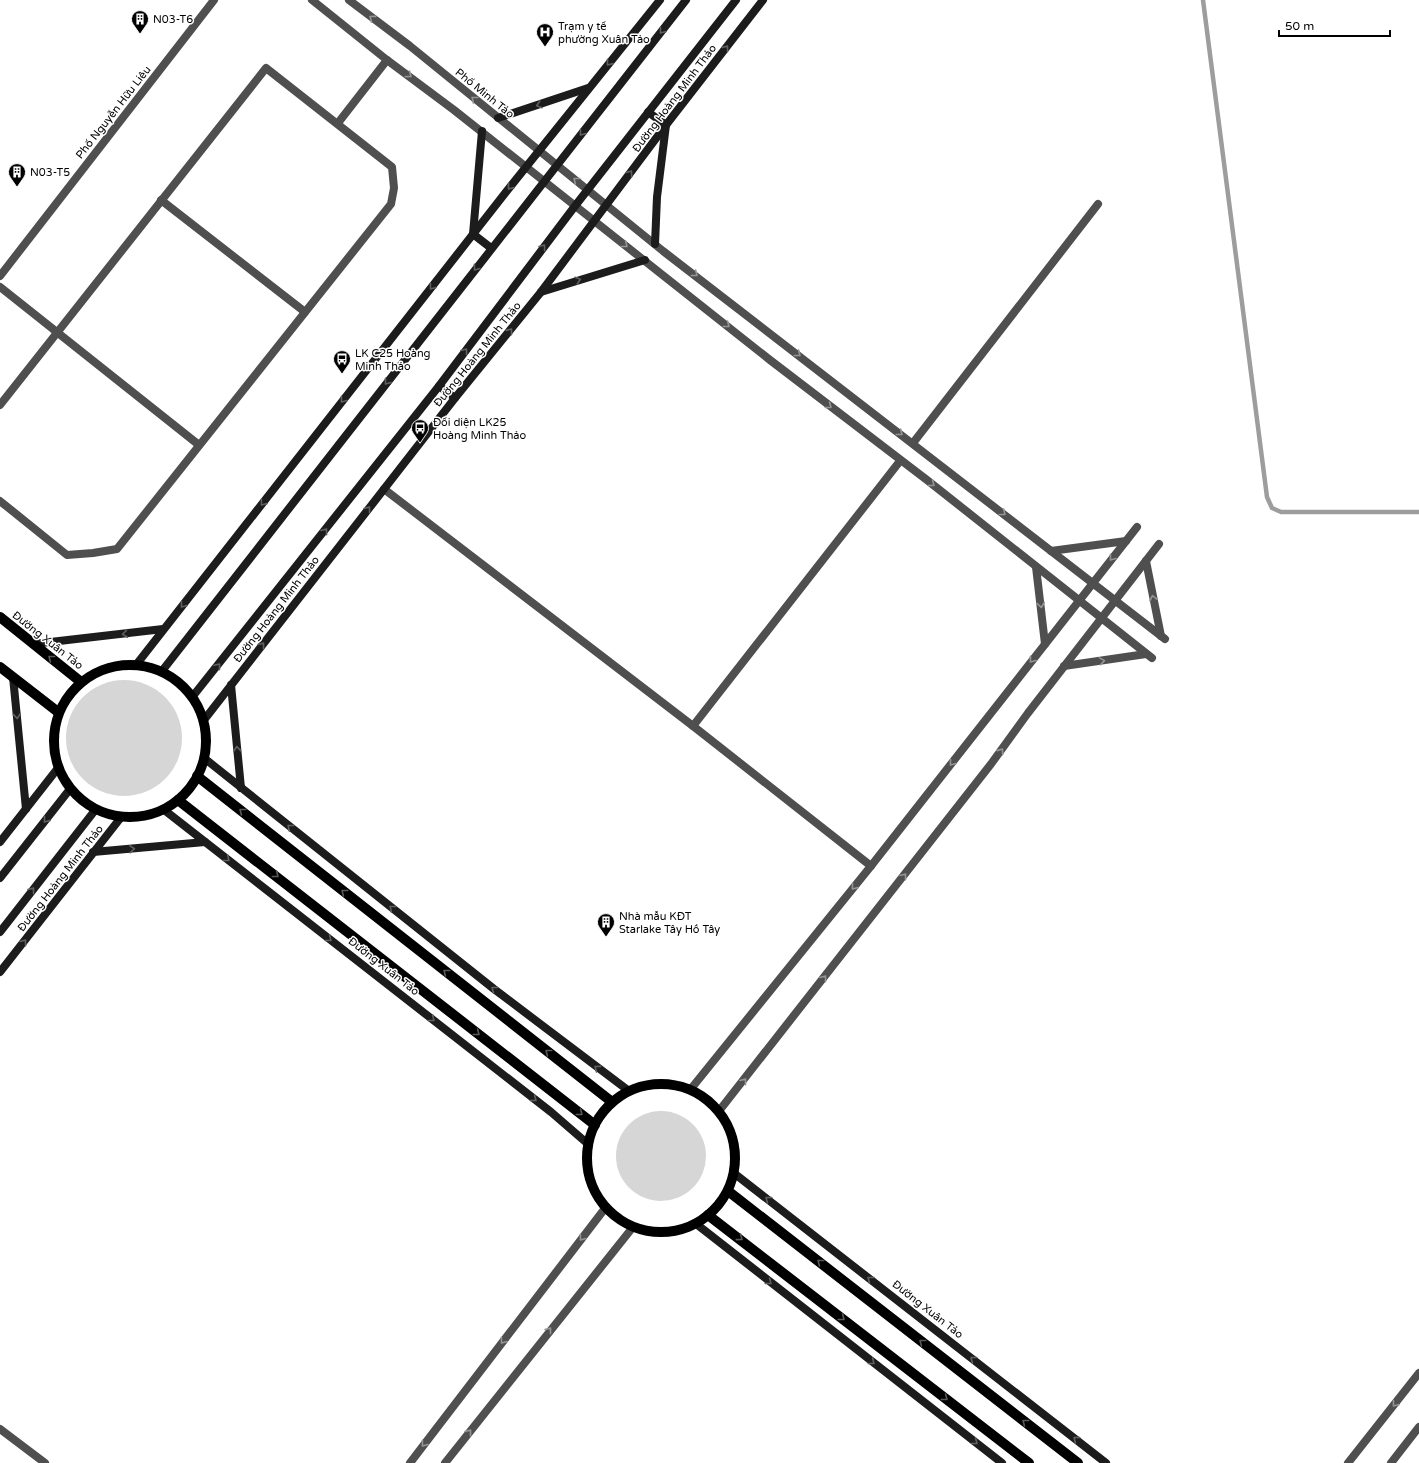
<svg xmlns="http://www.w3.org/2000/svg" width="1419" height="1463" font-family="'Varela Round',sans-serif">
<rect width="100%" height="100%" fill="#fff"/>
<!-- green -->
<g fill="#d6d6d6">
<circle cx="124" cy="738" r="58"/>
<circle cx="661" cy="1156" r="45"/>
</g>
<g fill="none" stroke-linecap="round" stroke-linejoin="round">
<!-- stream -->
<polyline stroke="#9d9d9d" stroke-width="4.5" points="1203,0 1267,497 1272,508 1281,512 1419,512"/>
<!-- minor -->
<g stroke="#4f4f4f" stroke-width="8">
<polyline points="338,123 387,60"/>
<polyline points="161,200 305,312"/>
<polyline points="0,276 214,0"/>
<polyline points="0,287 199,445"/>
<polyline points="0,405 266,68 392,167 394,188 391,204 117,549 93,553 67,555 0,501"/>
<polyline points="913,443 1098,204"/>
<polyline points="384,489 693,726 871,866"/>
<polyline points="693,726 900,461"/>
<polyline points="690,1090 871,866 1137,527"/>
<polyline points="719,1111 991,764 1028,713 1159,544"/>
<polyline points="0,1429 45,1463"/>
<polyline points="410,1463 606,1207"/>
<polyline points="445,1463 633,1227"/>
<polyline points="1348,1463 1419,1373"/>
<polyline points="1391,1463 1419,1427"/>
</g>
<!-- tertiary -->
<g stroke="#4f4f4f" stroke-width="8">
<polyline points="312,0 387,60 454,110 770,360 927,480 1152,658"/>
<polyline points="349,0 410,46 663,251 1165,639"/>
<polyline points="1051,551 1126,541"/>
<polyline points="1146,561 1161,636"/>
<polyline points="1036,567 1045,644"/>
<polyline points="1064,666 1146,654"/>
</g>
<!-- secondary -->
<g stroke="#1c1c1c" stroke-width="8">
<polyline points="648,112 666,125 657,197 655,244"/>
<polyline points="498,118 588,88"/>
<polyline points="473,234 482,131"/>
<polyline points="473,234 491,248"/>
<polyline points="541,292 645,260"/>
<polyline points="439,386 455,398"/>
<polyline points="33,644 163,629"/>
<polyline points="136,665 506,192 660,0"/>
<polyline points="162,671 686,0"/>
<polyline points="13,677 26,809"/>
<polyline points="231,685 241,788"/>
<polyline points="193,696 439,386 575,206 736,0"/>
<polyline points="204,720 455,398 541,292 666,125 763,0"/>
<polyline points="204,758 494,989 629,1091"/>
<polyline points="163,809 551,1112 588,1144"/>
<polyline points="0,842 58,768"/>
<polyline points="93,852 205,842"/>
<polyline points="0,878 70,789"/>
<polyline points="0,932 96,809"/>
<polyline points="0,972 122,816"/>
<polyline points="735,1174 1106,1463"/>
<polyline points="695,1223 1002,1463"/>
</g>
<!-- primary -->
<g stroke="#000" stroke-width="10">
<polyline points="0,617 81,682"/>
<circle cx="130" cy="741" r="76"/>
<polyline points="0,667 58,712"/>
<polyline points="197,776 612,1102"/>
<polyline points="178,800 595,1125"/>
<circle cx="661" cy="1158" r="74"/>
<polyline points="728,1191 1078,1463"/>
<polyline points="708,1215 1029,1463"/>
</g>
</g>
<!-- one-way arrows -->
<defs><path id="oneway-chevron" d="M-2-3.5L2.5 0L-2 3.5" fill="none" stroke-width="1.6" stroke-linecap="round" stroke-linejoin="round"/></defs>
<g stroke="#959595">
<use href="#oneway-chevron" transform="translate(372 18) rotate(-143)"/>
<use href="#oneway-chevron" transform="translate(409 75) rotate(37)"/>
<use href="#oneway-chevron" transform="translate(474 99) rotate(-141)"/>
<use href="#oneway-chevron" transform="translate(576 180) rotate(-141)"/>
<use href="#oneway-chevron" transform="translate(625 245) rotate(38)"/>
<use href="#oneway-chevron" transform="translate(695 274) rotate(38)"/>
<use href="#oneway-chevron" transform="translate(727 325) rotate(38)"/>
<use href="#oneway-chevron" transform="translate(798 354) rotate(38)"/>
<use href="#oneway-chevron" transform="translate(829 406) rotate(38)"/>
<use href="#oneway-chevron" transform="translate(900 433) rotate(38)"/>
<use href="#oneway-chevron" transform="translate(932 484) rotate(38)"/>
<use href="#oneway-chevron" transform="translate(1003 513) rotate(38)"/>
<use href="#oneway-chevron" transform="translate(1112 558) rotate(128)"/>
<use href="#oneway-chevron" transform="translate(1153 598) rotate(-102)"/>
<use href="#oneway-chevron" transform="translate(1041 605) rotate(83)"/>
<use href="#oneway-chevron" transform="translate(1032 660) rotate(128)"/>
<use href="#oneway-chevron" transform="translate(1102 661) rotate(-9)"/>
<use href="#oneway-chevron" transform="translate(1001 751) rotate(-55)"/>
<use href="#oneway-chevron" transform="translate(952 763) rotate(128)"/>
<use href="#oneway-chevron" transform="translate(904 876) rotate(-52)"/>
<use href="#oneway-chevron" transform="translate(854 887) rotate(129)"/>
<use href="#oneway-chevron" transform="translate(824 978) rotate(-52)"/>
<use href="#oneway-chevron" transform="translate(744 1081) rotate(-52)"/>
<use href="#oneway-chevron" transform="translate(582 1238) rotate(127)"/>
<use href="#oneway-chevron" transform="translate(549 1330) rotate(-52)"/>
<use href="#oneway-chevron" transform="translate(503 1341) rotate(127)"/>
<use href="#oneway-chevron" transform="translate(1395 1404) rotate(128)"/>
<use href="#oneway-chevron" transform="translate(469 1432) rotate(-52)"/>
<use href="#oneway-chevron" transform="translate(424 1444) rotate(127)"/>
</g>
<g stroke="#606060">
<use href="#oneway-chevron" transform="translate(662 31) rotate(128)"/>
<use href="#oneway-chevron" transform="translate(726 48) rotate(-52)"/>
<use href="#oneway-chevron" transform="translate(609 63) rotate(129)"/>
<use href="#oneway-chevron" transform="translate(539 105) rotate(162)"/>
<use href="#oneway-chevron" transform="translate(582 133) rotate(128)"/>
<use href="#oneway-chevron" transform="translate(630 173) rotate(-54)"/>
<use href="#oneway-chevron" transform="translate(510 187) rotate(129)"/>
<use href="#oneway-chevron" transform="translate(543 247) rotate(-53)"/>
<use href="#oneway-chevron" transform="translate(476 268) rotate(128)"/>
<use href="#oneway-chevron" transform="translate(578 280) rotate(-18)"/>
<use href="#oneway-chevron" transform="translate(432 287) rotate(128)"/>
<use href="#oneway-chevron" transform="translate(510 331) rotate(-51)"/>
<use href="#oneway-chevron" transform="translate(465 351) rotate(-53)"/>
<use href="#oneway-chevron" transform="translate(387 382) rotate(128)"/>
<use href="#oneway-chevron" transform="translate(343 400) rotate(128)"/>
<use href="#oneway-chevron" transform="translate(263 503) rotate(128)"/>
<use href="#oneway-chevron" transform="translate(368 509) rotate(-52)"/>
<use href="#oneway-chevron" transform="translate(325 531) rotate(-52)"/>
<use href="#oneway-chevron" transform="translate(183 605) rotate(128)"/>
<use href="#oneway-chevron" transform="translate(125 634) rotate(173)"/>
<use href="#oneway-chevron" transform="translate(262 645) rotate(-52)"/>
<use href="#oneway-chevron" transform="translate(218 666) rotate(-50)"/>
<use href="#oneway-chevron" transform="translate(17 716) rotate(84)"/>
<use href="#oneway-chevron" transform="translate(237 749) rotate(-96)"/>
<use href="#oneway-chevron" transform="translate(46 820) rotate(128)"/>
<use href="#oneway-chevron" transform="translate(290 827) rotate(-141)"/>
<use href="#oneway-chevron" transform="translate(132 849) rotate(-5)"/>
<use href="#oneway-chevron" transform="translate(227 859) rotate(38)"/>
<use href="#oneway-chevron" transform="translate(32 890) rotate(-52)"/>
<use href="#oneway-chevron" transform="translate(392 908) rotate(-141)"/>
<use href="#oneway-chevron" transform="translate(329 939) rotate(38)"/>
<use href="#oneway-chevron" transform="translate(24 942) rotate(-52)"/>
<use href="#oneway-chevron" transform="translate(494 989) rotate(-142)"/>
<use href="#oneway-chevron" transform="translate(432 1019) rotate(38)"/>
<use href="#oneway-chevron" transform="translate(597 1068) rotate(-143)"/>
<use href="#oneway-chevron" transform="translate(534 1099) rotate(38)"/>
<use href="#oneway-chevron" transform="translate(768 1199) rotate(-142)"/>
<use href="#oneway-chevron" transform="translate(870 1279) rotate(-142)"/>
<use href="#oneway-chevron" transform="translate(769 1282) rotate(38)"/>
<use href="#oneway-chevron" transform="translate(973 1359) rotate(-142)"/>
<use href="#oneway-chevron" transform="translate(872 1362) rotate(38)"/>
<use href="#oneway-chevron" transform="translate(1076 1439) rotate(-142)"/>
<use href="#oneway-chevron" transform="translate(975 1442) rotate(38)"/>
</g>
<g stroke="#595959">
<use href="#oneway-chevron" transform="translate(51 658) rotate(-142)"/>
<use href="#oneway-chevron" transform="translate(242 811) rotate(-142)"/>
<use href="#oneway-chevron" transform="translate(276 875) rotate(38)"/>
<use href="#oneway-chevron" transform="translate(344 892) rotate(-142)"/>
<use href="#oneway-chevron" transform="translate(446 972) rotate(-142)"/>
<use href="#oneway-chevron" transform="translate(477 1033) rotate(38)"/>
<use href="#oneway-chevron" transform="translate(548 1052) rotate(-142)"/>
<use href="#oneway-chevron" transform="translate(580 1113) rotate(38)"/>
<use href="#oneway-chevron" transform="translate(740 1238) rotate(37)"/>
<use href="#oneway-chevron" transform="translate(820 1262) rotate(-142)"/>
<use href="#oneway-chevron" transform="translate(842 1318) rotate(38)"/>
<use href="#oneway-chevron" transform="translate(922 1342) rotate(-142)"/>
<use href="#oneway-chevron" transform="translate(945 1398) rotate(38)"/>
<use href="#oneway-chevron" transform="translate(1025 1422) rotate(-142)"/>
</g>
<!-- icons -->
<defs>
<g id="building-pin" transform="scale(0.9)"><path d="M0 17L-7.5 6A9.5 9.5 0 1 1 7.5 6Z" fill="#000" stroke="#fff"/><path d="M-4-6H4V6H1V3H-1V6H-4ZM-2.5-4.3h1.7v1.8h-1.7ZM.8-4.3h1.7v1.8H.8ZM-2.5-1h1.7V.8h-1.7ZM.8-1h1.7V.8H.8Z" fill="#fff"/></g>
<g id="hospital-pin" transform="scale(0.9)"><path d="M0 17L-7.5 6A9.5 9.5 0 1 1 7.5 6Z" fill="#000" stroke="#fff"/><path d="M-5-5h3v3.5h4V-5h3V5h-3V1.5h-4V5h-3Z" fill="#fff"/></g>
<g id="bus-pin" transform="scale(0.9)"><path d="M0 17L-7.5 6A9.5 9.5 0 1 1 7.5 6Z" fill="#000" stroke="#fff"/><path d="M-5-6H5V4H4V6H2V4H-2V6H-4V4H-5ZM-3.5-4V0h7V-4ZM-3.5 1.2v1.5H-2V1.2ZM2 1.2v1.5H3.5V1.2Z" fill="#fff"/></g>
</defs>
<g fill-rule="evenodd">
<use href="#building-pin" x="140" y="19"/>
<use href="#hospital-pin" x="545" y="32"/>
<use href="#building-pin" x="17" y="172"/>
<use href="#bus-pin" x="342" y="359"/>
<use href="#bus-pin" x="420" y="428"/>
<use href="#building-pin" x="606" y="922"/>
</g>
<g text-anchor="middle" stroke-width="3" stroke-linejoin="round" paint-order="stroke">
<!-- poi labels -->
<g font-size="11" fill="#000" stroke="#fff" text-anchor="start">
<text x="153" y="23">N03-T6</text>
<text x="558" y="30">Trạm y tế<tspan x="558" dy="13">phường Xuân Tảo</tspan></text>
<text x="30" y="176">N03-T5</text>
<text x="355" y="357">LK C25 Hoàng<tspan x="355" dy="13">Minh Thảo</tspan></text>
<text x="433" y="426">Đối diện LK25<tspan x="433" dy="13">Hoàng Minh Thảo</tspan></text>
<text x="619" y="920">Nhà mẫu KĐT<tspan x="619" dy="13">Starlake Tây Hồ Tây</tspan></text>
</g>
<!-- street labels -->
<g font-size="11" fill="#000" stroke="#fff">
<text transform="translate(485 93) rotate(39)" y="4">Phố Minh Tảo</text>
<text transform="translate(674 98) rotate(-53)" y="4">Đường Hoàng Minh Thảo</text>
<text transform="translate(113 112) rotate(-52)" y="4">Phố Nguyễn Hữu Liêu</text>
<text transform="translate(477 354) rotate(-51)" y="4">Đường Hoàng Minh Thảo</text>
<text transform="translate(276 609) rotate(-52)" y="4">Đường Hoàng Minh Thảo</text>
<text transform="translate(48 640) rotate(38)" y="4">Đường Xuân Tảo</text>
<text transform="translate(60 878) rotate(-52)" y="4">Đường Hoàng Minh Thảo</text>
<text transform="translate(384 966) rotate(38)" y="4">Đường Xuân Tảo</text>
<text transform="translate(928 1309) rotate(38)" y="4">Đường Xuân Tảo</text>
</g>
</g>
<!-- scale -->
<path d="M1279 30v6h111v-6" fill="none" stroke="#000000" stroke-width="2"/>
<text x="1285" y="30" font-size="12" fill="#000000" stroke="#ffffff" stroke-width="3" paint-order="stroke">50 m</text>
</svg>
